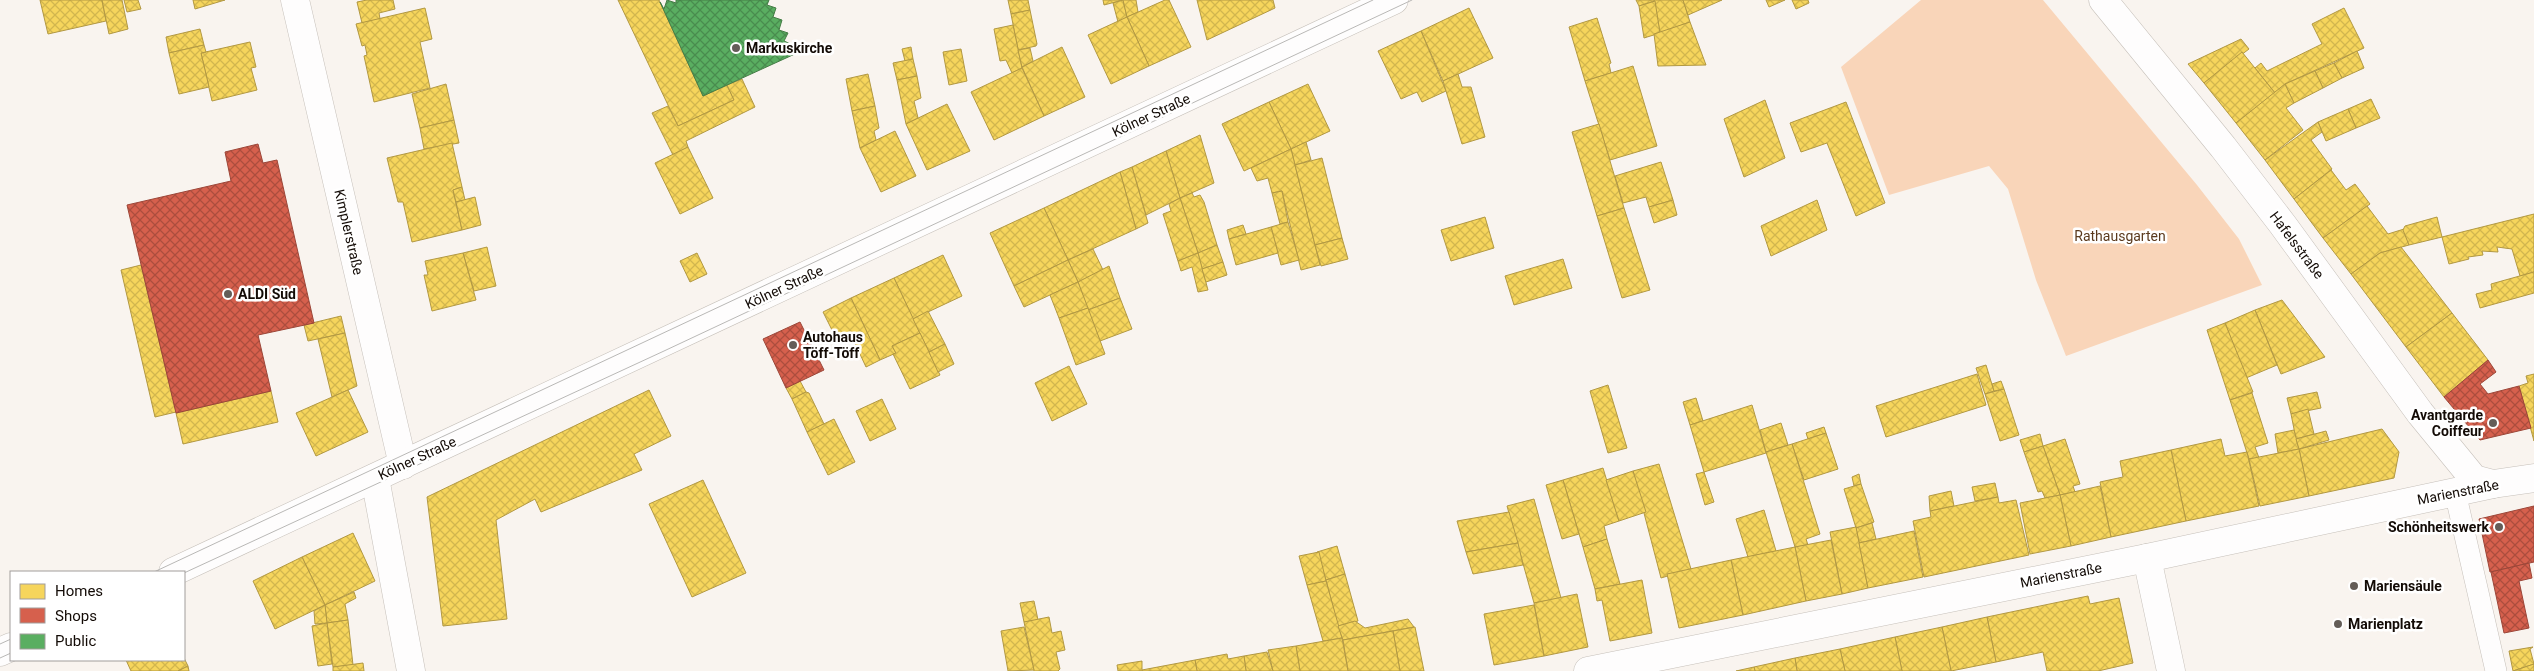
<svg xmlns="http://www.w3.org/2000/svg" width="2534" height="671" font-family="Roboto,sans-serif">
<defs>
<pattern id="homes-cross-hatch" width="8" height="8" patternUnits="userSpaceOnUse" patternTransform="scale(1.25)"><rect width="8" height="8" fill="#f6d55c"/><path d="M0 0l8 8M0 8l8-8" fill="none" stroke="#d2b64e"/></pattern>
<pattern id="shops-cross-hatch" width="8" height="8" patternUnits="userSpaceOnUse" patternTransform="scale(1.25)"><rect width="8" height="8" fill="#d6604d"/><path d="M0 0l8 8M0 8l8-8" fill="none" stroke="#ac4d3e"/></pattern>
<pattern id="public-cross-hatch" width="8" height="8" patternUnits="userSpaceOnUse" patternTransform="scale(1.25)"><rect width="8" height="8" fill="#5aae61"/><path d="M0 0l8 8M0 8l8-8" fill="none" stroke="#498c4e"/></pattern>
</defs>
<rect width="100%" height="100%" fill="#f9f4ef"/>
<!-- park -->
<polygon fill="#f9d5b9" points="1921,0 2043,0 2197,185 2239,239 2262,285 2066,356 2036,280 2008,189 1989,166 1889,195 1841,67"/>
<!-- homes -->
<g fill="url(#homes-cross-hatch)" stroke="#b29842">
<polygon points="40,0 102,0 106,21 48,34"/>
<polygon points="102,0 122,0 128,29 109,34"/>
<polygon points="124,0 138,0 141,9 127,12"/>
<polygon points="193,0 225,0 195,9"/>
<polygon points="367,0 393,0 395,9 379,13 380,19 362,23 357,2"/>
<polygon points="618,0 659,0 703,96 727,85 734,100 678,126"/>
<polygon points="1008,0 1028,0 1030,10 1011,14"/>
<polygon points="1103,0 1123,0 1104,5"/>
<polygon points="1123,0 1127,17 1118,22 1113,3"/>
<polygon points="1123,0 1136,0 1138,12 1127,17"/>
<polygon points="1165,0 1169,0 1191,47 1149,66 1127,17"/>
<polygon points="1197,0 1273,0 1275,8 1207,40"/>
<polygon points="1636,0 1654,0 1655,1 1639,6"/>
<polygon points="1654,0 1683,0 1690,22 1660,33"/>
<polygon points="1683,0 1722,0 1688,15"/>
<polygon points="1766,0 1785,0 1769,7"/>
<polygon points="1792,0 1808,0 1809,3 1796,9"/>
<polygon points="1655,1 1660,33 1644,38 1639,6"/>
<polygon points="425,8 432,39 420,42 430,88 374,102 364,56 367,55 365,45 362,46 356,24"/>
<polygon points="1469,8 1493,58 1443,81 1421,31"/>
<polygon points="2344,8 2364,48 2285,84 2275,93 2255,68 2261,63 2267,71 2322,44 2312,24"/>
<polygon points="1030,10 1037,44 1036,46 1018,50 1011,14"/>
<polygon points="1127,17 1149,66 1111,84 1088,35"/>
<polygon points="1597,18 1611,63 1609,64 1611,73 1585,81 1569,27"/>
<polygon points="1690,22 1706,65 1658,66 1654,34"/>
<polygon points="1013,25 1022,68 1012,73 1006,60 1000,61 994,29"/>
<polygon points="200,29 204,45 169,53 166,37"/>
<polygon points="1421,31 1446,91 1422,102 1417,92 1401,99 1378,51"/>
<polygon points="2241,39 2249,49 2204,83 2188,64"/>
<polygon points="250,42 256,67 251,68 257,90 212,101 201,53"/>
<polygon points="204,45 206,52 201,53 209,87 179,94 169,53"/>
<polygon points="911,47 913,59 905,61 902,49"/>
<polygon points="1062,47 1085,97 1044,116 1022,67"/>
<polygon points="1030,48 1033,61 1022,67 1018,50"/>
<polygon points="961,49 967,81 949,85 943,52"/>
<polygon points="2357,51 2364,68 2342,78 2334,63"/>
<polygon points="2242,52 2275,93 2236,123 2204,83"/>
<polygon points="913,59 917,76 897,80 893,63"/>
<polygon points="2334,63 2342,78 2323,88 2315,71"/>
<polygon points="1633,66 1657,146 1610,160 1585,81"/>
<polygon points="1022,68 1044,116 994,140 971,92"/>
<polygon points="2315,71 2323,88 2294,103 2285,84"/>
<polygon points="868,74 875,106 852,111 846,79"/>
<polygon points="1458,74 1462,87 1471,87 1485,137 1462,144 1443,81"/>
<polygon points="917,76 921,98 914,101 918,118 906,124 897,80"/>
<polygon points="742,79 755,107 686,141 688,147 673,155 652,113 668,106 678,126 734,100 727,85"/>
<polygon points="446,84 454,120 420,128 412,94"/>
<polygon points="1308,84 1330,131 1291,149 1269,102"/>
<polygon points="2285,84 2294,103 2286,108 2303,130 2265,160 2236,123"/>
<polygon points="2371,99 2380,118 2356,128 2348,109"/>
<polygon points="1765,100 1785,158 1744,177 1724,119"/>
<polygon points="1269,102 1291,149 1244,171 1222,124"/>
<polygon points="1846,102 1885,203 1856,216 1827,143 1801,152 1790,123"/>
<polygon points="947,104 970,151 927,170 906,124"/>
<polygon points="875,106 879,128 874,131 876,140 860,148 852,111"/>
<polygon points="2348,109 2356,128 2326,141 2318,122"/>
<polygon points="454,120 459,143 424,149 420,128"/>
<polygon points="2318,122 2322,132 2311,140 2332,169 2294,199 2265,160"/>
<polygon points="1599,124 1624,208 1597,216 1572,132"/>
<polygon points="895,131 916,176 881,192 860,148"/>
<polygon points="1200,135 1214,183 1180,198 1166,151"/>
<polygon points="1306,142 1311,160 1295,165 1291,149"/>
<polygon points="452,143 462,187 453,190 462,230 412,242 403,202 398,202 387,158"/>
<polygon points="688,147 713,198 680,214 655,163"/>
<polygon points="1291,149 1320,265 1301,270 1282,191 1272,193 1268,178 1257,181 1251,168"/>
<polygon points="1166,151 1180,198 1146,215 1132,167"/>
<polygon points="1322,158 1342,238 1315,245 1295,165"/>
<polygon points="1661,162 1673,200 1649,207 1646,197 1623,203 1615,176"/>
<polygon points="1132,167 1148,223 1136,229 1120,172"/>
<polygon points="2331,170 2346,190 2355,184 2370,204 2323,238 2294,199"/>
<polygon points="1120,172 1136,229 1068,260 1044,208"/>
<polygon points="462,187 465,200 456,202 453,190"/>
<polygon points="1282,191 1288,222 1280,224 1272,193"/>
<polygon points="1192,193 1194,197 1200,195 1204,202 1217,245 1198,253 1180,198"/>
<polygon points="475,197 481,225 462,230 456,202"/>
<polygon points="1180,198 1198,253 1178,261 1163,214 1171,211 1169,204"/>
<polygon points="1673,200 1677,215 1654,223 1649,207"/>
<polygon points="1817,200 1827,230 1771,256 1761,226"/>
<polygon points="2367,206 2388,234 2404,229 2409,245 2380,253 2351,274 2323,238"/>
<polygon points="1044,208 1068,260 1014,286 990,233"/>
<polygon points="1624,208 1650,290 1622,298 1597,216"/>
<polygon points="2534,214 2534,272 2520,276 2512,249 2497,247 2498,252 2482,251 2483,255 2468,257 2469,259 2449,264 2442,237"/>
<polygon points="1485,217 1494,248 1451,261 1441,230"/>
<polygon points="2437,217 2442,237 2409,245 2403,230 2405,226"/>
<polygon points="1288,222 1299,260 1281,265 1271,227"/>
<polygon points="1243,225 1246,234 1229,239 1227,230"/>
<polygon points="1271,227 1278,253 1236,265 1229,239"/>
<polygon points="1342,238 1348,259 1321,266 1315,245"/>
<polygon points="1217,245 1223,262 1202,269 1198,253"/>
<polygon points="487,247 496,286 474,291 463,253"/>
<polygon points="2401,247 2452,313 2406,347 2351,274 2380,253"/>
<polygon points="1093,249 1103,270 1078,282 1068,260"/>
<polygon points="463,253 476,300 432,311 424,275 428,275 425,261"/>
<polygon points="697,253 707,274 690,282 680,261"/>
<polygon points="1198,253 1208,290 1198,292 1192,267 1181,271 1178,261"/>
<polygon points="943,255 962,296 913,319 894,278"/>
<polygon points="1563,259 1572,288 1514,305 1505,276"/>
<polygon points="1068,260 1078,282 1024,307 1014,286"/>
<polygon points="1223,262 1227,275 1206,282 1202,269"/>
<polygon points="141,265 176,412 155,417 121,270"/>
<polygon points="1109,266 1120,298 1088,310 1078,282"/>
<polygon points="2534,272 2534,293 2480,308 2476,294 2492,290 2491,284"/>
<polygon points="894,278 920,333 892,346 896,353 880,360 851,298"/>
<polygon points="1078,282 1088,308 1059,318 1050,295"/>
<polygon points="851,298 880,360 866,367 852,337 840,342 837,340 823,312"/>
<polygon points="1120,298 1132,329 1100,341 1088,310"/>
<polygon points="2282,300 2325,357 2281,374 2255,310"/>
<polygon points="1088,308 1105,354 1076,365 1059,318"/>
<polygon points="2255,310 2277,365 2246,378 2225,323"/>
<polygon points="928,311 945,344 929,352 913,319"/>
<polygon points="2452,313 2488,360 2444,397 2406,347"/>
<polygon points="341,316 345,333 308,341 304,325"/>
<polygon points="2225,323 2253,392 2230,400 2207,330"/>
<polygon points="345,333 357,386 332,397 318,339"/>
<polygon points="920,333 940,375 910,389 893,354 896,353 892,346"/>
<polygon points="945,344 954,364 938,372 929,352"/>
<polygon points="1986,365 1994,391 1985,394 1976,368"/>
<polygon points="1069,366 1087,404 1052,421 1035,383"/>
<polygon points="1977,374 1986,405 1886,437 1876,406"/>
<polygon points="2534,374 2534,441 2519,386 2528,383 2526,376"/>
<polygon points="800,381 806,392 792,399 786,388"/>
<polygon points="2001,381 2004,389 1994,391 1992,384"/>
<polygon points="1608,385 1627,448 1608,453 1590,391"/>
<polygon points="2004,389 2019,435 2000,441 1985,394"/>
<polygon points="348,390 368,432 316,456 296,413"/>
<polygon points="649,390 671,436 634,454 642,470 541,512 535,499 496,520 507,619 443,626 427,497"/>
<polygon points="271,391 278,422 183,444 176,413"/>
<polygon points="806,392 809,393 824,424 807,432 792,399"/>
<polygon points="2317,392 2321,408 2291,414 2287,398"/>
<polygon points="2252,393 2268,443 2255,447 2259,458 2249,459 2230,400"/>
<polygon points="1696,398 1703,421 1690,425 1683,402"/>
<polygon points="882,399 896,429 870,441 856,411"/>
<polygon points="1752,405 1766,453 1704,472 1690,425"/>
<polygon points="2308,409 2314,434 2296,439 2291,414"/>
<polygon points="834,419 855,462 828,475 807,432"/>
<polygon points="1781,423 1788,445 1766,452 1760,430"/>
<polygon points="1824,427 1826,433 1808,439 1806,433"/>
<polygon points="2382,429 2399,452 2394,478 2309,496 2299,449"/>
<polygon points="2294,430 2299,449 2278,453 2275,434"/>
<polygon points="2326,431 2329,440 2299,449 2296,439"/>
<polygon points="1826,433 1838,469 1804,480 1792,444"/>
<polygon points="2040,434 2043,446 2024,452 2020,440"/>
<polygon points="2065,439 2080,484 2073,486 2075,492 2060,495 2043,446"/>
<polygon points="2221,439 2225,456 2247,452 2259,506 2186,521 2171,450"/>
<polygon points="1792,444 1820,534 1806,539 1808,545 1795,547 1766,452"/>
<polygon points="2043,446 2060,495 2045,498 2042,491 2038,492 2024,452"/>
<polygon points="2299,449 2309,496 2260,506 2249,459"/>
<polygon points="2171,450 2186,521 2111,537 2100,482 2123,477 2120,461"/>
<polygon points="1659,464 1691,569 1661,578 1633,471"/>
<polygon points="1603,468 1619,521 1604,526 1607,539 1583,547 1563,480"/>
<polygon points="1633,471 1646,512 1619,521 1606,480"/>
<polygon points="1704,472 1714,502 1705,505 1696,474"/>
<polygon points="1859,474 1861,484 1854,486 1852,477"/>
<polygon points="703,480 746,573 692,597 649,504"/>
<polygon points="1563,480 1579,534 1562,539 1546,485"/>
<polygon points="1995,483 1998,497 1975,501 1972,487"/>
<polygon points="1861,484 1874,522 1856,528 1844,489"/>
<polygon points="2100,486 2111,537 2071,546 2060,495"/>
<polygon points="1951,491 1954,506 1930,511 1929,496"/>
<polygon points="2060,495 2071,546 2030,554 2020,503"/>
<polygon points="1998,497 1999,503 2016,500 2029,555 1924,577 1913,521 1931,517 1930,511"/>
<polygon points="1534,499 1561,598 1534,603 1507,506"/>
<polygon points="1764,510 1776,551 1748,557 1736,519"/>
<polygon points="1509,512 1518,543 1466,552 1457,521"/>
<polygon points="1872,523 1876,539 1859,543 1856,528"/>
<polygon points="1856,527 1868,588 1842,594 1830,532"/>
<polygon points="1914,531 1923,577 1868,588 1859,543"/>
<polygon points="353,533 375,581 325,605 302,557"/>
<polygon points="1607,539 1620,584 1595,589 1583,547"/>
<polygon points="1831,540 1842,594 1806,601 1795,547"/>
<polygon points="1518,543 1523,565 1473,574 1466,552"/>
<polygon points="1337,546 1345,574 1326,580 1317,552"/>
<polygon points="1795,547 1806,601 1743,615 1731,560"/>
<polygon points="1319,552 1326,581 1307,585 1299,556"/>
<polygon points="302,557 325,605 275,629 253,581"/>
<polygon points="1731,560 1743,615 1679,628 1667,574"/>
<polygon points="1345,574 1358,621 1338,626 1326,580"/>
<polygon points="1642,580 1652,633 1610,641 1602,600 1597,601 1595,589"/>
<polygon points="1326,581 1342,638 1323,641 1307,585"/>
<polygon points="354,592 356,598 345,604 348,620 327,623 325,605"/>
<polygon points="1577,594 1588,647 1544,656 1534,603"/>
<polygon points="2088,596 2090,604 2119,598 2133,663 2098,671 2047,671 2043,652 1996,662 1987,617"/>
<polygon points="1034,601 1038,620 1024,622 1020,603"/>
<polygon points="325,605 327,623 315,624 314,611"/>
<polygon points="1534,605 1544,656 1494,665 1484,614"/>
<polygon points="1049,617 1052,633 1061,631 1065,650 1056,652 1060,669 1058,671 1034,671 1024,622"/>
<polygon points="1987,617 1996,662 1951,671 1942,627"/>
<polygon points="1408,619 1414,627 1343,640 1338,626 1355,621 1365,628"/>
<polygon points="348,620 353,665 333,667 327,623"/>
<polygon points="327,623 332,664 318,666 312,626"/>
<polygon points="1024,627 1034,670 1008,671 1001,631"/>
<polygon points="1415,627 1424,671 1400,671 1393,631"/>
<polygon points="1942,627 1951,671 1902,671 1895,637"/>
<polygon points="1393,631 1400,671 1348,671 1343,640"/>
<polygon points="1895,637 1902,671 1845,671 1840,649"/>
<polygon points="1342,638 1348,671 1300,671 1296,646"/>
<polygon points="1296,646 1300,671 1273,671 1268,650"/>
<polygon points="2533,647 2530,649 2534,664 2513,671 2509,651"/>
<polygon points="1840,649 1845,671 1797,671 1795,658"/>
<polygon points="1267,652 1273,671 1246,671 1244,656"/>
<polygon points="1227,654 1228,659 1244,656 1246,671 1197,671 1195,660"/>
<polygon points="184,658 188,666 178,671 131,671 126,660 184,660"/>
<polygon points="1795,658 1797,671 1755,671 1754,667"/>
<polygon points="1195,660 1197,671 1142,671 1142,670"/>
<polygon points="1142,661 1142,671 1118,671 1117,665"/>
<polygon points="363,663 364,671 333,671 333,667"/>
<polygon points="2534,664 2534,671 2513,671"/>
<polygon points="188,666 189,671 178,671"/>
<polygon points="1754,667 1755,671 1736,671"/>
</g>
<!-- shops -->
<g fill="url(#shops-cross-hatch)" stroke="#9c4638">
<polygon points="258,144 263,163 277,160 314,323 258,335 271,391 176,413 127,205 231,181 225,152"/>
<polygon points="800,322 824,370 786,388 763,339"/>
<polygon points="2488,360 2496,372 2480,384 2488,394 2519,386 2531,428 2480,440 2444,397"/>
<polygon points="2534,506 2534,562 2490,572 2479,519"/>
<polygon points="2529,563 2532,578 2519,581 2529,628 2504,633 2491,572"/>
</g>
<!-- public -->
<polygon fill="url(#public-cross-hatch)" stroke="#457d46" points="667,0 676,3 676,0 769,0 767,5 776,8 773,17 782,20 779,30 788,33 784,41 793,45 789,53 796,50 797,53 703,96 660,2 664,9"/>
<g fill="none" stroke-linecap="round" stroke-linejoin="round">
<!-- lane casing -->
<g stroke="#c6c0ba" stroke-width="22">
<polyline id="lane" points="2455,492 2496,671"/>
</g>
<!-- street casing -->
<g stroke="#c6c0ba" stroke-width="29">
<g id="street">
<polyline points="295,0 403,465"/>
<polyline points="375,478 411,671"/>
<polyline points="2147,558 2171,671"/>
<polyline points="1588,671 2147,558 2493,484"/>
</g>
</g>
<!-- secondary casing -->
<g stroke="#c6c0ba" stroke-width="29">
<g id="secondary">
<polyline points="2103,0 2223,147 2283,225 2420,413 2474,479 2493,484 2534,478"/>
<polyline points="173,572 1394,0"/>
<polyline points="0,652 11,647"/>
</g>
</g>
<!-- lane -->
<use href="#lane" stroke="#fefdfd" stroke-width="21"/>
<!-- street -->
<use href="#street" stroke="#fefdfd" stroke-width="28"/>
<!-- secondary -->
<use href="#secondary" stroke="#fefdfd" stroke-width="28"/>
<!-- tram -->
<g stroke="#b9b8b6" stroke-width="1">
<polyline points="154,572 1373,0"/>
<polyline points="184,573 664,351 1412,0"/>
<polyline points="0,644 11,639"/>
<polyline points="0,658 11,653"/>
</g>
</g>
<!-- markers -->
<g fill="#645d58" stroke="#fff" stroke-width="2">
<circle cx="736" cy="48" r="5"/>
<circle cx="228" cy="294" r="5"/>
<circle cx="793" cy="345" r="5"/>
<circle cx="2493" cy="423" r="5"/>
<circle cx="2499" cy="527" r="5"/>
<circle cx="2354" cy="586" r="5"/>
<circle cx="2338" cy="624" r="5"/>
</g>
<g text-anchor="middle" stroke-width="5" stroke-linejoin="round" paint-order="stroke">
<!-- poi labels -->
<g font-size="14" font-weight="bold" fill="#130b06" stroke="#fff" text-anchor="start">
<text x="746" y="53">Markuskirche</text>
<text x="238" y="299">ALDI Süd</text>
<text x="803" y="342">Autohaus<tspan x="803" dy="16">Töff-Töff</tspan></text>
<text x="2483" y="420" text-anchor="end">Avantgarde<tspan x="2483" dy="16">Coiffeur</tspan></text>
<text x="2489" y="532" text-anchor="end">Schönheitswerk</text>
<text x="2364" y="591">Mariensäule</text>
<text x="2348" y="629">Marienplatz</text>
</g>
<!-- street labels -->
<g font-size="14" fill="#130b06" stroke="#fff">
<text transform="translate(1151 115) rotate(-25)" y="5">Kölner Straße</text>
<text transform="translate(349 232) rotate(77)" y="5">Kimplerstraße</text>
<text transform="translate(2297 245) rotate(53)" y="5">Hafelsstraße</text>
<text transform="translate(784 287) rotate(-25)" y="5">Kölner Straße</text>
<text transform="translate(417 458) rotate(-25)" y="5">Kölner Straße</text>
<text transform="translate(2458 492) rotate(-11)" y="5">Marienstraße</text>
<text transform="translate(2061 575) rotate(-11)" y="5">Marienstraße</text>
</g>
<!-- park labels -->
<g font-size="14" fill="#5b3a1e" stroke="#fff">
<text x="2120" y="241">Rathausgarten</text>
</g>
</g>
<!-- legend -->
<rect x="10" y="571" width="175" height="90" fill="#ffffff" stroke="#a19d9b"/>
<rect x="20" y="584" width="25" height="15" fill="#f6d55c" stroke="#a19d9b"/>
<text x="55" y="596" font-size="15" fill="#130b06">Homes</text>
<rect x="20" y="608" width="25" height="15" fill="#d6604d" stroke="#a19d9b"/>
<text x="55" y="621" font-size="15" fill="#130b06">Shops</text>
<rect x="20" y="634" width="25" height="15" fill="#5aae61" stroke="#a19d9b"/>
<text x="55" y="646" font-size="15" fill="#130b06">Public</text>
</svg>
